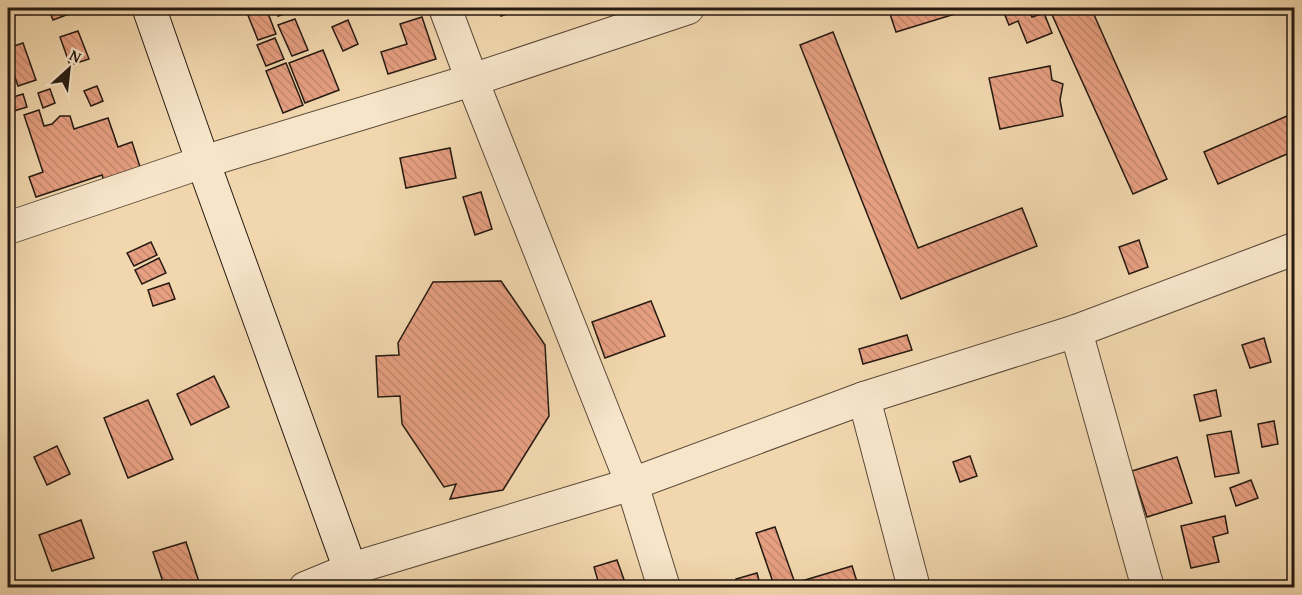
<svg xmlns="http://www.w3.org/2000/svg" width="1302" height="595" font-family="'Gentium Book Plus',serif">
<defs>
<pattern id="building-back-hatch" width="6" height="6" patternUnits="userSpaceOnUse" patternTransform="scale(1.5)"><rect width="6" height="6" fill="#e69f81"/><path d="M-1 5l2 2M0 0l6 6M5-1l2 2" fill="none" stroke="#c5886e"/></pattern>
</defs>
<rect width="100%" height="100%" fill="#f2d7ae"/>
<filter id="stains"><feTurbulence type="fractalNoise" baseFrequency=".00333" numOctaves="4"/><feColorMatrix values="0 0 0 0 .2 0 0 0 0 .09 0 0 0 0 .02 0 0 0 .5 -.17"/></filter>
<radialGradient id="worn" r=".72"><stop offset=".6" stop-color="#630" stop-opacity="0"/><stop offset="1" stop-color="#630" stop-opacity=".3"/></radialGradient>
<!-- building -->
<g fill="url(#building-back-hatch)" stroke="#251a11" stroke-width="1.5">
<polygon points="48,8 72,8 74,12 53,20"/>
<polygon points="245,8 266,8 276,34 258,40"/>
<polygon points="275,8 296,8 297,10 278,16"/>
<polygon points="498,8 524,8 501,16"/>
<polygon points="888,8 954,8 955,14 896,32"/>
<polygon points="1002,8 1028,8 1032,17 1044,13 1052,33 1027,43 1018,21 1009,25"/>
<polygon points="1049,8 1091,8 1167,179 1133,194"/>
<polygon points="422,17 436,59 388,74 381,52 407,44 400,24"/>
<polygon points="295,19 308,50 292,56 278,25"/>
<polygon points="348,20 358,44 343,51 332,27"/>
<polygon points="78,31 89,59 70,65 60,37"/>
<polygon points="833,32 918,248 1022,208 1037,246 901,299 800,45"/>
<polygon points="275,38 284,59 266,66 257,45"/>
<polygon points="23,43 36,80 18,86 8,58 8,48"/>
<polygon points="323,50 339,90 305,103 289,63"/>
<polygon points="286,63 303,105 283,113 266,71"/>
<polygon points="1050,66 1052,80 1063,84 1060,100 1063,116 1000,129 989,78"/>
<polygon points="97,86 103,101 91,106 84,91"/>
<polygon points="50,89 55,103 43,108 38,93"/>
<polygon points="23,94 27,107 14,111 10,98"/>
<polygon points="39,110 44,126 52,124 60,116 70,116 74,129 108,118 118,147 132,142 142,173 105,184 102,175 36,197 29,177 43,172 24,115"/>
<polygon points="1294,113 1294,151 1218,184 1204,152"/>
<polygon points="450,148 456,178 406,188 400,158"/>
<polygon points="481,192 492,229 475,235 463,197"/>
<polygon points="1139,240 1148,267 1129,274 1119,247"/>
<polygon points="151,242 157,255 134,266 127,253"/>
<polygon points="159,258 166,273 142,284 135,270"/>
<polygon points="501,281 545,345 549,416 503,490 450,499 456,484 444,487 402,424 400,396 378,397 376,356 399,355 398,343 433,282"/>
<polygon points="169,283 175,299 153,306 148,290"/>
<polygon points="651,301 665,336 605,358 592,322"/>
<polygon points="907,335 912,350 863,364 859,349"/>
<polygon points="1264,338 1271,362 1250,368 1242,345"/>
<polygon points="214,376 229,407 191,425 177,394"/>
<polygon points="1216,390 1221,416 1200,421 1194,395"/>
<polygon points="148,400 173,459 128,478 104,418"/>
<polygon points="1274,421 1278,444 1262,447 1258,424"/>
<polygon points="1231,431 1239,473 1215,477 1207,435"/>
<polygon points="57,446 70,474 47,485 34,457"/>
<polygon points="970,456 977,476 960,482 953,462"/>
<polygon points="1177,457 1192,503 1147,517 1132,471"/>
<polygon points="1251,480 1258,498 1236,506 1230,488"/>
<polygon points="1225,516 1228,533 1213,537 1219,562 1191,568 1181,526"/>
<polygon points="81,520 94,558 52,571 39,535"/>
<polygon points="775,527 795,583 783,588 775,588 756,533"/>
<polygon points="186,542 201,588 165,588 153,552"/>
<polygon points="617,560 627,588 600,588 594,567"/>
<polygon points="852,566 859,588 783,588 795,583"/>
<polygon points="757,573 761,588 738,588 736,579"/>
</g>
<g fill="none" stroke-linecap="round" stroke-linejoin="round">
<!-- street casing -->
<g stroke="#584938" stroke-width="34">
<g id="street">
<polyline points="445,8 472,80 632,484 664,588"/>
<polyline points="8,228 203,162 472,80 688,8"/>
<polyline points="1076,331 1148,588"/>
<polyline points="864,398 914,588"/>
<polyline points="305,588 351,569 632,484 864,398 1076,331 1294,249"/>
</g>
</g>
<!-- secondary casing -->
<g stroke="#251a11" stroke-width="35">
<polyline id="secondary" points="149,8 203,162 357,588"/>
</g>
<!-- street -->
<use href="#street" stroke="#f7e5ca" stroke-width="32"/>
<!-- secondary -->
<use href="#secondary" stroke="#f7e5ca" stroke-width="33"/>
</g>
<!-- margin -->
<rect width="1302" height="595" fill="none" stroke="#f2d7ae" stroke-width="30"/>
<rect x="9" y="9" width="1284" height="577" fill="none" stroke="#251a11" stroke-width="3"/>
<rect x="15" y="15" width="1272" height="565" fill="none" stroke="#251a11" stroke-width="1.5"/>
<!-- north arrow -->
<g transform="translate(69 69) rotate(27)" stroke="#f7e5ca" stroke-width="4.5" paint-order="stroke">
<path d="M0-4.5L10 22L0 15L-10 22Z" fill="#251a11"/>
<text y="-9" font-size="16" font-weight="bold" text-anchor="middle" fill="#251a11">N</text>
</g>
<rect width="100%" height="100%" filter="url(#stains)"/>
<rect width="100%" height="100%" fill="url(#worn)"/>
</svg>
